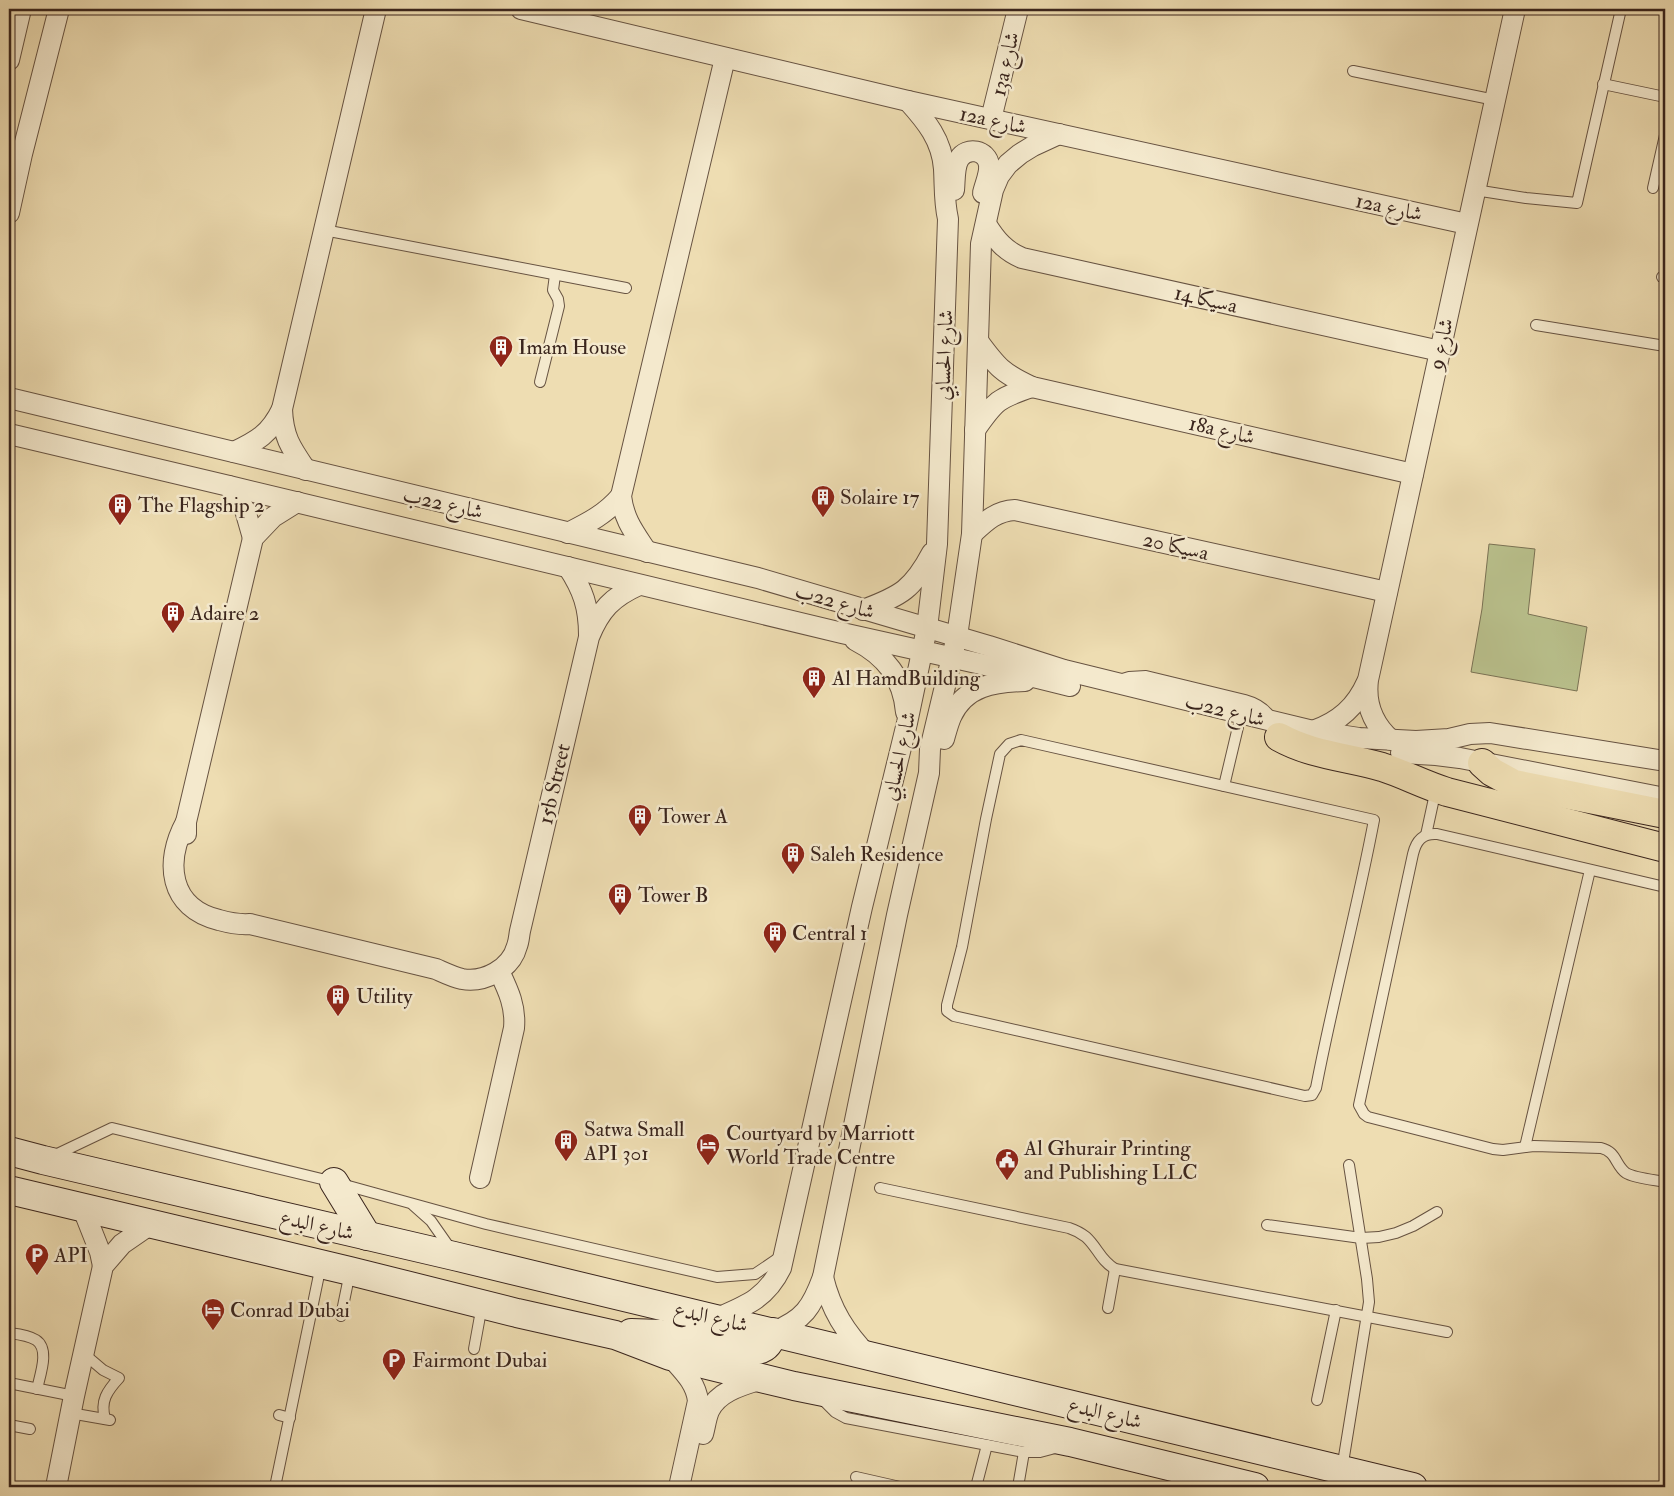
<svg xmlns="http://www.w3.org/2000/svg" width="1674" height="1496" font-family="'IM FELL Double Pica',Amiri,serif">
<rect width="100%" height="100%" fill="#eeddb2"/>
<filter id="stains"><feTurbulence type="fractalNoise" baseFrequency=".004" numOctaves="4"/><feColorMatrix values="0 0 0 0 .2 0 0 0 0 .09 0 0 0 0 .02 0 0 0 .5 -.17"/></filter>
<radialGradient id="worn" r=".72"><stop offset=".6" stop-color="#630" stop-opacity="0"/><stop offset="1" stop-color="#630" stop-opacity=".3"/></radialGradient>
<!-- green -->
<polygon fill="#b9c08c" stroke="#7a7254" points="1489,544 1535,549 1528,614 1587,627 1577,691 1471,672 1482,609"/>
<g fill="none" stroke-linecap="round" stroke-linejoin="round">
<!-- service casing -->
<g stroke="#675342" stroke-width="12">
<g id="service">
<polyline points="1353,71 1495,100"/>
<polyline points="1603,84 1665,97"/>
<polyline points="1653,188 1665,135"/>
<polyline points="1475,190 1526,198 1577,203 1621,9"/>
<polyline points="324,230 626,288"/>
<polyline points="1662,277 1665,277"/>
<polyline points="1536,325 1665,346"/>
<polyline points="540,382 559,306 558,299 553,290 555,275"/>
<path d="M1119,680L1129,677L1146,676L1245,700C1256,703 1265,708 1271,718"/>
<path d="M1021,740L1374,820C1357,910 1333,999 1316,1088L1312,1095L1305,1096L954,1016L947,1011V1005L962,947L986,819L1000,754L1009,744Z"/>
<polyline points="1224,786 1238,727"/>
<polyline points="1426,835 1436,789"/>
<path d="M1665,887L1437,834C1422,833 1416,841 1413,854L1359,1105L1364,1114L1368,1117L1493,1149L1503,1150L1534,1146L1601,1148C1617,1152 1615,1165 1626,1173C1634,1178 1655,1180 1665,1182"/>
<polyline points="1525,1147 1590,870"/>
<polyline points="51,1157 112,1128 334,1182 486,1224 717,1277 755,1274 783,1255"/>
<path d="M880,1188L1069,1228C1075,1230 1081,1233 1086,1237C1098,1248 1100,1260 1115,1269L1447,1332"/>
<polyline points="413,1205 431,1221 452,1251"/>
<polyline points="1267,1225 1361,1238 1379,1237 1396,1233 1413,1226 1437,1212"/>
<polyline points="1108,1308 1115,1269"/>
<polyline points="341,1316 350,1272"/>
<path d="M9,1333C17,1334 28,1335 36,1340C50,1349 40,1375 37,1389"/>
<polyline points="474,1349 482,1305"/>
<path d="M83,1353L103,1370L119,1378C107,1391 100,1401 105,1419"/>
<polyline points="9,1383 74,1396"/>
<polyline points="822,1399 835,1412 846,1418 1024,1452 1040,1452 1059,1447"/>
<polyline points="1317,1400 1336,1310"/>
<polyline points="70,1413 110,1420"/>
<polyline points="279,1415 290,1418"/>
<polyline points="9,1425 30,1429"/>
<polyline points="1342,1469 1369,1302 1367,1279 1349,1165"/>
<polyline points="856,1477 900,1487"/>
<polyline points="275,1487 321,1265"/>
<polyline points="976,1487 987,1445"/>
<polyline points="1018,1487 1024,1452"/>
</g>
</g>
<!-- minor casing -->
<g stroke="#675342" stroke-width="22">
<g id="minor">
<polyline points="521,9 908,101 1467,224"/>
<polyline points="9,60 21,9"/>
<polyline points="991,119 1018,9"/>
<path d="M954,190C955,181 954,167 959,159C967,146 987,150 989,165C990,174 985,184 983,193"/>
<polyline points="9,213 22,154 59,9"/>
<path d="M986,224C996,240 1005,251 1022,258L1440,351"/>
<path d="M978,341C997,367 1002,373 1032,387L1413,474"/>
<polyline points="9,398 758,578 989,646 1064,670 1313,731 1359,738 1416,741 1449,739 1470,734 1490,733 1665,761"/>
<path d="M282,409C283,437 291,448 306,470"/>
<path d="M975,430C995,401 998,398 1032,387"/>
<polyline points="9,434 229,486 842,633 981,664 1070,686"/>
<path d="M234,452C257,441 270,434 282,409L376,9"/>
<polyline points="229,486 245,510 253,538"/>
<path d="M568,533C588,523 606,514 621,496"/>
<path d="M972,534C986,521 996,511 1015,510L1387,592"/>
<path d="M647,552C634,532 624,520 621,496L725,58"/>
<path d="M568,567C583,590 589,607 589,635"/>
<path d="M863,610C901,596 913,589 932,553"/>
<path d="M855,640C886,656 903,678 906,712"/>
<path d="M1313,731C1339,722 1356,707 1367,682"/>
<path d="M944,739C946,732 948,724 951,717C965,685 995,682 1025,681"/>
<path d="M1391,740C1373,724 1365,704 1368,680L1515,9"/>
<polyline points="1401,753 1436,755 1460,758 1665,798"/>
<path d="M186,822C164,862 169,908 219,920C230,923 239,925 250,924L436,969C445,973 453,977 462,979C484,983 511,969 517,946C519,941 519,936 520,931L589,637C600,610 612,597 639,585"/>
<polyline points="186,834 186,822 253,538 273,517 297,502"/>
<path d="M480,1178L514,1028C516,1006 508,990 499,971"/>
<polyline points="83,1209 100,1252 103,1266"/>
<path d="M823,1277C831,1310 845,1332 869,1357"/>
<path d="M715,1319C745,1306 766,1299 781,1268L862,907L907,723L927,628L937,544L948,219C944,202 945,186 944,169C942,140 926,121 908,101"/>
<path d="M773,1332C804,1320 812,1307 823,1277L897,915L929,773L930,749L957,636L972,534L981,244L993,190L999,176L1008,164L1020,154L1033,146L1059,134"/>
<path d="M670,1356C682,1370 696,1382 698,1401L679,1487"/>
<path d="M703,1434C705,1427 706,1418 709,1411C718,1391 743,1385 762,1379"/>
<polyline points="56,1487 74,1396 103,1266 122,1244 151,1224"/>
</g>
</g>
<!-- secondary casing -->
<g stroke="#3a251d" stroke-width="30">
<g id="secondary">
<polyline points="9,1151 43,1160 454,1256 1413,1487"/>
<polyline points="334,1182 367,1236"/>
<polyline points="9,1190 350,1271 517,1313 615,1335 670,1356 794,1386 1070,1442 1255,1487"/>
<path d="M631,1333L661,1334L756,1350C767,1349 770,1342 773,1332"/>
</g>
</g>
<!-- primary casing -->
<g stroke="#3a251d" stroke-width="30">
<path id="primary" d="M1279,737C1311,755 1347,757 1382,767C1404,774 1424,785 1447,792L1665,848"/>
</g>
<!-- motorway casing -->
<g stroke="#3a251d" stroke-width="30">
<polyline id="motorway" points="1482,763 1492,772 1514,784 1665,814"/>
</g>
<!-- service -->
<use href="#service" stroke="#f4e9cd" stroke-width="10"/>
<!-- minor -->
<use href="#minor" stroke="#f4e9cd" stroke-width="20"/>
<!-- secondary -->
<use href="#secondary" stroke="#f4e9cd" stroke-width="28"/>
<!-- primary -->
<use href="#primary" stroke="#eeddb2" stroke-width="28"/>
<!-- motorway -->
<use href="#motorway" stroke="#eeddb2" stroke-width="28"/>
</g>
<!-- icons -->
<defs>
<g id="building-pin" transform="scale(1.25)"><path d="M0 17L-7.5 6A9.5 9.5 0 1 1 7.5 6Z" fill="#8f2418" stroke="#f4e9cd"/><path d="M-4-6H4V6H1V3H-1V6H-4ZM-2.5-4.3h1.7v1.8h-1.7ZM.8-4.3h1.7v1.8H.8ZM-2.5-1h1.7V.8h-1.7ZM.8-1h1.7V.8H.8Z" fill="#fff"/></g>
<g id="hotel-pin" transform="scale(1.25)"><path d="M0 17L-7.5 6A9.5 9.5 0 1 1 7.5 6Z" fill="#8f2418" stroke="#f4e9cd"/><path d="M-6-4.5h1.5V1H6V5H4.5V3h-9V5H-6ZM-4 0a1.8 1.8 0 1 1 3.6 0ZM.5 0V-2.5h3Q6-2.5 6 0Z" fill="#fff"/></g>
<g id="civic-pin" transform="scale(1.25)"><path d="M0 17L-7.5 6A9.5 9.5 0 1 1 7.5 6Z" fill="#8f2418" stroke="#f4e9cd"/><path d="M-.6-6.5H3V-4.5H.6V-3L4-1V1h2V6H-6V1h2V-1L-.6-3ZM-1.2 2.5V6h2.4V2.5Z" fill="#fff"/></g>
<g id="parking-pin" transform="scale(1.25)"><path d="M0 17L-7.5 6A9.5 9.5 0 1 1 7.5 6Z" fill="#8f2418" stroke="#f4e9cd"/><path d="M-3.5-5.5H1a3.5 3.5 0 0 1 0 7H-1V5.5H-3.5ZM-1-3.4V-.6H.8a1.4 1.4 0 0 0 0-2.8Z" fill="#fff"/></g>
</defs>
<g fill-rule="evenodd">
<use href="#building-pin" x="501" y="347"/>
<use href="#building-pin" x="823" y="497"/>
<use href="#building-pin" x="120" y="505"/>
<use href="#building-pin" x="173" y="613"/>
<use href="#building-pin" x="814" y="678"/>
<use href="#building-pin" x="640" y="816"/>
<use href="#building-pin" x="793" y="854"/>
<use href="#building-pin" x="620" y="895"/>
<use href="#building-pin" x="775" y="933"/>
<use href="#building-pin" x="338" y="996"/>
<use href="#building-pin" x="566" y="1141"/>
<use href="#hotel-pin" x="708" y="1145"/>
<use href="#civic-pin" x="1007" y="1160"/>
<use href="#parking-pin" x="37" y="1255"/>
<use href="#hotel-pin" x="213" y="1310"/>
<use href="#parking-pin" x="394" y="1360"/>
</g>
<g text-anchor="middle" stroke-width="5" stroke-linejoin="round" paint-order="stroke">
<!-- street labels -->
<g font-size="21" fill="#3a251d" stroke="#f4e9cd">
<text transform="translate(1005 64) rotate(-77)" y="7">13a شارع</text>
<text transform="translate(993 120) rotate(12)" y="7">12a شارع</text>
<text transform="translate(1389 207) rotate(12)" y="7">12a شارع</text>
<text transform="translate(1206 299) rotate(13)" y="7">سيكا 14a</text>
<text transform="translate(1441 344) rotate(-78)" y="7">شارع 9</text>
<text transform="translate(944 355) rotate(-88)" y="7">شارع الحسابي</text>
<text transform="translate(1222 430) rotate(13)" y="7">18a شارع</text>
<text transform="translate(443 503) rotate(13)" y="7">شارع 22ب</text>
<text transform="translate(1176 546) rotate(13)" y="7">سيكا 20a</text>
<text transform="translate(835 601) rotate(16)" y="7">شارع 22ب</text>
<text transform="translate(1225 710) rotate(14)" y="7">شارع 22ب</text>
<text transform="translate(899 756) rotate(-77)" y="7">شارع الحسابي</text>
<text transform="translate(554 784) rotate(-77)" y="7">15b Street</text>
<text transform="translate(317 1225) rotate(13)" y="7">شارع البدع</text>
<text transform="translate(711 1317) rotate(13)" y="7">شارع البدع</text>
<text transform="translate(1105 1413) rotate(14)" y="7">شارع البدع</text>
</g>
<!-- poi labels -->
<g font-size="21" fill="#3a251d" stroke="#f4e9cd" text-anchor="start">
<text x="518" y="354">Imam House</text>
<text x="840" y="504">Solaire 17</text>
<text x="138" y="512">The Flagship 2</text>
<text x="190" y="620">Adaire 2</text>
<text x="832" y="685">Al HamdBuilding</text>
<text x="658" y="823">Tower A</text>
<text x="810" y="861">Saleh Residence</text>
<text x="638" y="902">Tower B</text>
<text x="792" y="940">Central 1</text>
<text x="356" y="1003">Utility</text>
<text x="584" y="1136">Satwa Small<tspan x="584" dy="24">API 301</tspan></text>
<text x="726" y="1140">Courtyard by Marriott<tspan x="726" dy="24">World Trade Centre</tspan></text>
<text x="1024" y="1155">Al Ghurair Printing<tspan x="1024" dy="24">and Publishing LLC</tspan></text>
<text x="54" y="1262">API</text>
<text x="230" y="1317">Conrad Dubai</text>
<text x="412" y="1367">Fairmont Dubai</text>
</g>
</g>
<!-- margin -->
<rect width="1674" height="1496" fill="none" stroke="#eeddb2" stroke-width="30"/>
<rect x="10" y="10" width="1654" height="1476" fill="none" stroke="#3a251d" stroke-width="2.5"/>
<rect x="15" y="15" width="1644" height="1466" fill="none" stroke="#3a251d"/>
<rect width="100%" height="100%" filter="url(#stains)"/>
<rect width="100%" height="100%" fill="url(#worn)"/>
</svg>
